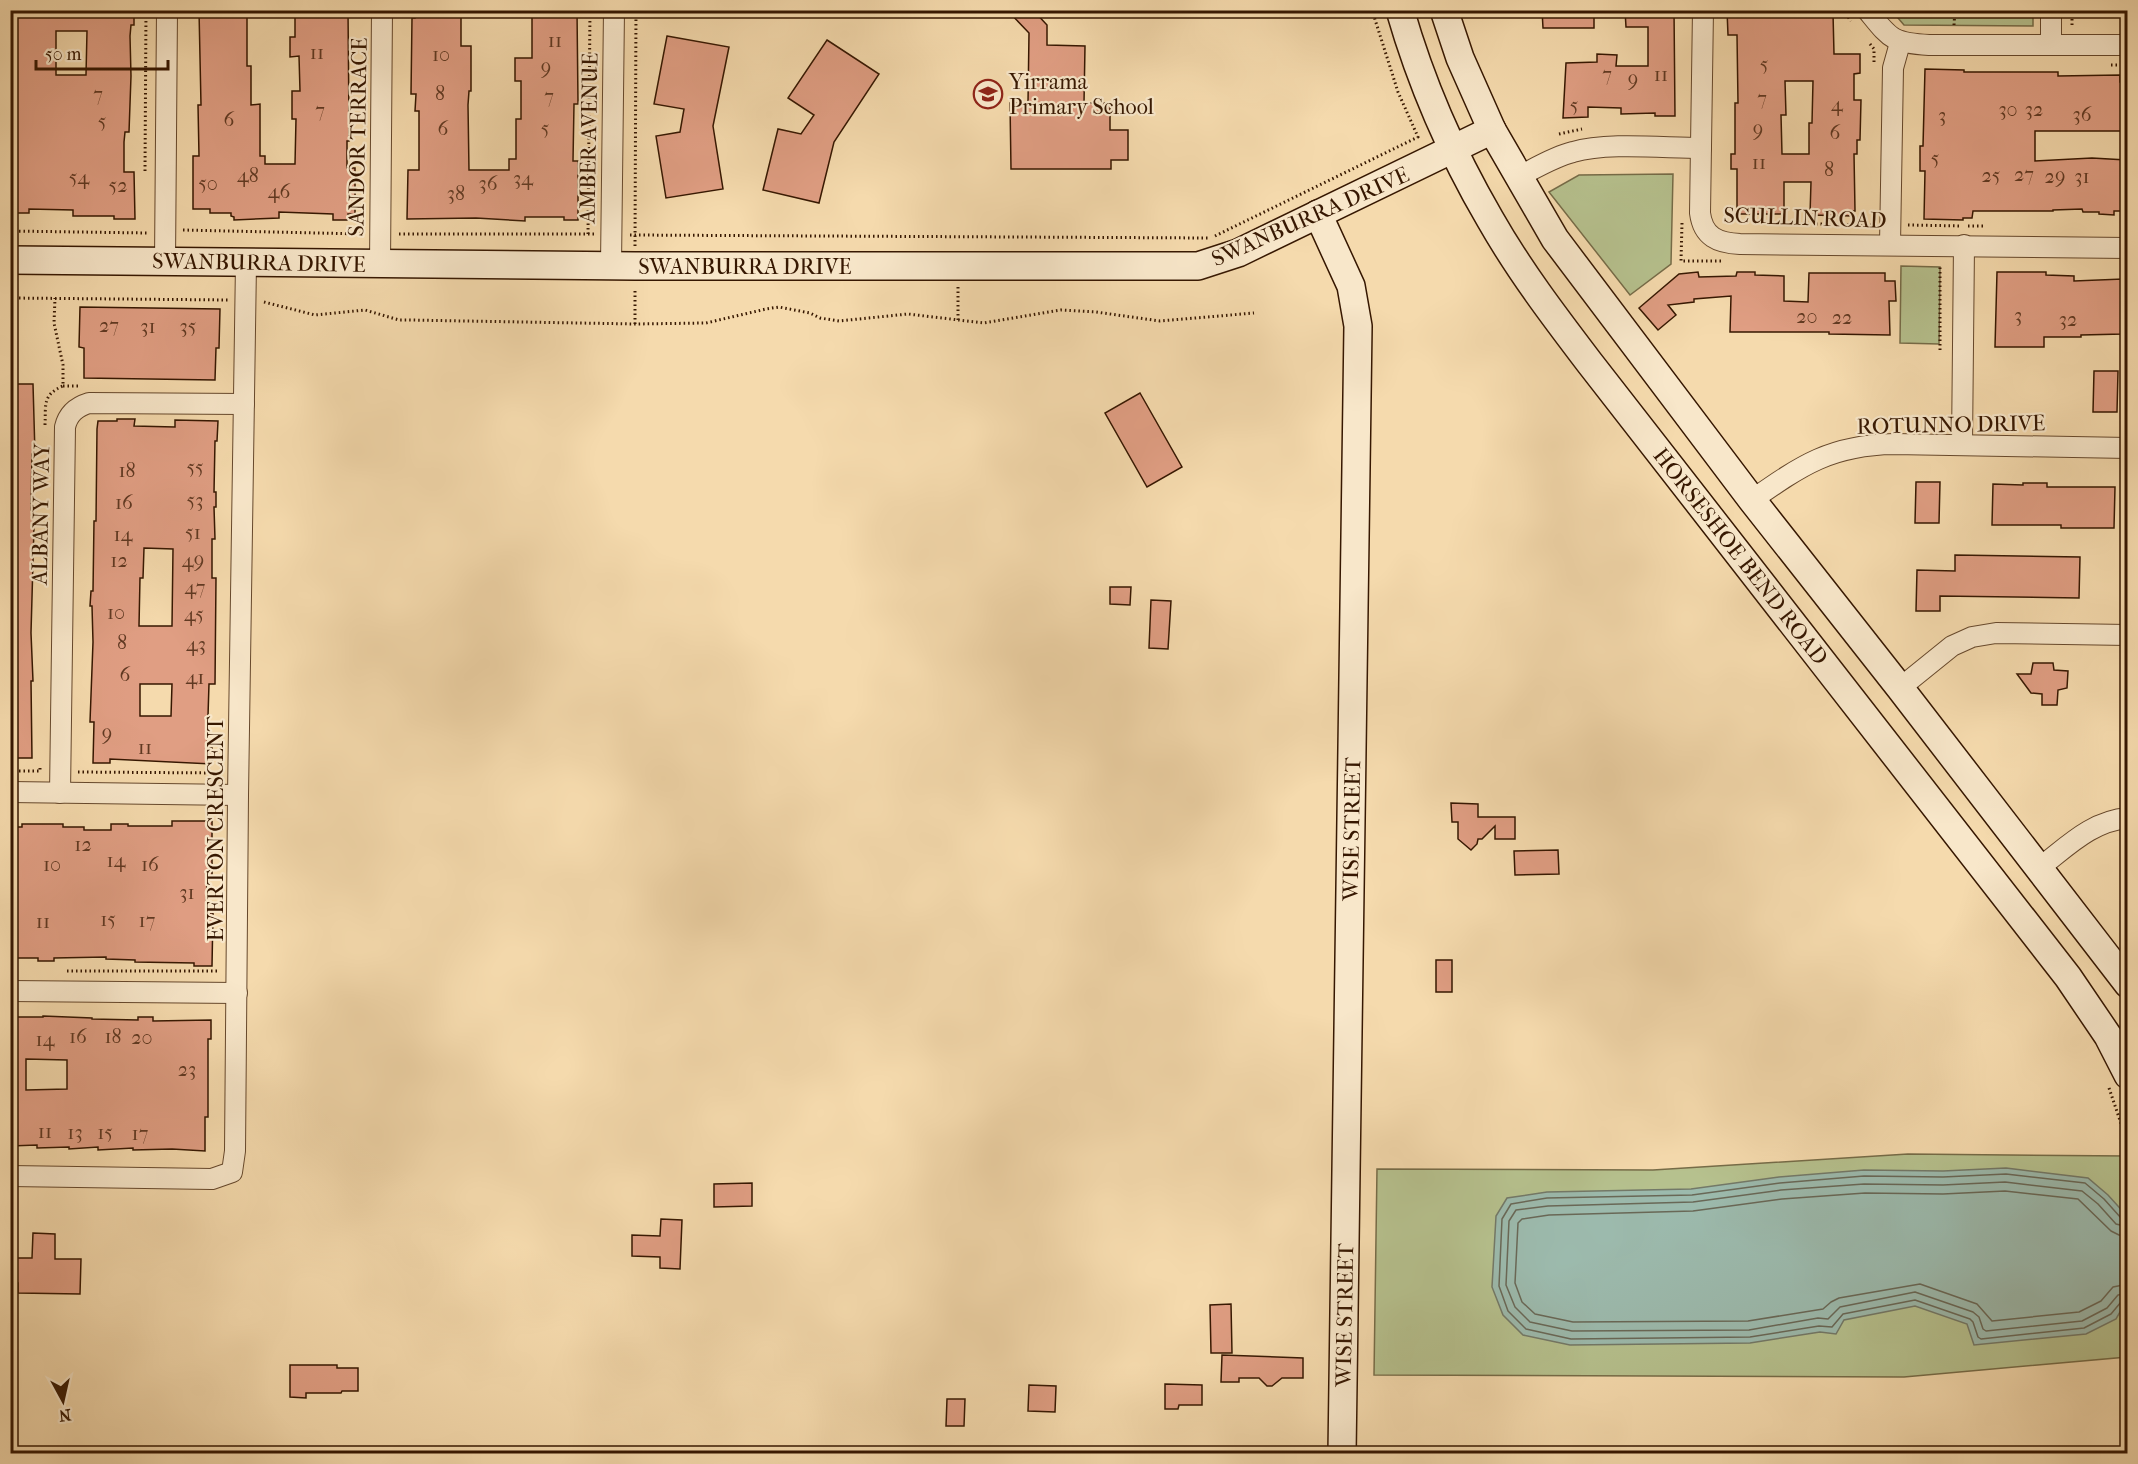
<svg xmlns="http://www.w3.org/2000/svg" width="2138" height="1464" font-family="'IM FELL French Canon',serif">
<rect width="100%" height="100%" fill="#f5daad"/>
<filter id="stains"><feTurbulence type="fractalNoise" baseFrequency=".00333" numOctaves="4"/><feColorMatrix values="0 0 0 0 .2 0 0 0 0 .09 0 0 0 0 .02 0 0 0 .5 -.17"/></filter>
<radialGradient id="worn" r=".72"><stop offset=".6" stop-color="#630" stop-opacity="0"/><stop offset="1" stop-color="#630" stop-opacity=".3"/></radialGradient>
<!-- green -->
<g fill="#b6c18e" stroke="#766c48" stroke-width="1.5">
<polygon points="1892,11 2033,11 2033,26 1904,25"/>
<polygon points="1673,174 1671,264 1630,295 1549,192 1579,175"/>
<polygon points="1901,266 1940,267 1939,344 1900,343"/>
<polygon points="1908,1154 2127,1156 2127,1357 1904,1377 1374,1375 1377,1169 1653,1170"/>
</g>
<!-- water -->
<polygon fill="#9cbaad" stroke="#737968" stroke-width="1.5" points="2006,1168 2088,1178 2108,1195 2127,1216 2127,1300 2116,1319 2086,1334 1974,1345 1967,1324 1915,1306 1844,1320 1836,1334 1820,1332 1750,1343 1570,1345 1523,1335 1503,1315 1492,1287 1496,1216 1507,1198 1547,1192 1691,1189 1779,1177 1864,1170 1943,1171"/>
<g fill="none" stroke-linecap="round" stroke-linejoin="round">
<!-- shore -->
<g stroke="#696857" stroke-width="1.5">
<polyline points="2128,1220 2121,1218 2104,1199 2085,1183 2006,1174 1943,1177 1864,1176 1780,1183 1692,1195 1547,1198 1511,1204 1502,1219 1499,1286 1508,1311 1526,1329 1571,1339 1750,1337 1819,1326 1832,1327 1843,1314 1915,1300 1970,1319 1973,1322 1978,1337 1981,1339 2084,1328 2111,1314 2121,1302 2128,1300"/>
<polyline points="2128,1227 2116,1224 2098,1204 2082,1191 2005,1182 1943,1185 1864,1184 1781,1190 1693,1202 1548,1206 1516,1210 1509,1221 1506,1285 1515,1307 1530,1322 1572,1331 1749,1330 1818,1318 1828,1319 1840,1307 1915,1292 1973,1312 1979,1317 1983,1329 1986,1331 2082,1321 2107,1308 2118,1295 2128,1293"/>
<polyline points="2128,1236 2119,1235 2111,1231 2078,1199 2005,1191 1943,1194 1865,1193 1782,1199 1693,1211 1549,1215 1522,1219 1518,1223 1515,1283 1522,1302 1535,1314 1573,1322 1748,1321 1823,1309 1831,1302 1839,1298 1920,1284 1977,1304 1992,1321 2079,1312 2101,1301 2113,1287 2128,1284"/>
</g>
</g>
<!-- building -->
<g fill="#e09e83" stroke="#361701" stroke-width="1.5" fill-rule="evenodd">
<path d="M74,10H134V25H131L130,36L131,76L129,132H125L124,142V172H134L135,219H114V216H73V210L29,209V213H11L12,74H10V59H15L16,14L74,15ZM56,31H87L86,75H56Z"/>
<polygon points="199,10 247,10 247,66 251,66 251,105 260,104 260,156 265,156 265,164 295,164 296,119 292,119 292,91 300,91 299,56 290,57 290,37 295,37 295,10 348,10 349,125 349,141 347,141 347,168 355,168 355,214 348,214 348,220 333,220 333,214 279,212 279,218 234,220 234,217 231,216 231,213 210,213 210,209 193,209 193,156 199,156 198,105 201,105"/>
<polygon points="532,10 577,10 578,104 574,104 573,161 578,161 578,220 564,220 564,217 525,217 525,221 476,218 407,219 408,170 419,170 419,111 415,111 416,94 411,94 412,18 415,18 415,12 461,12 461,46 471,46 471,91 469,91 468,105 469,170 509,170 509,159 516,159 516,119 521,119 521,81 515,81 515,58 532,58"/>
<polygon points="1007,10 1033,10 1047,25 1047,45 1085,46 1084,103 1110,103 1110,130 1128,130 1128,160 1111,160 1111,169 1011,169 1010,103 1028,103 1029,33"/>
<polygon points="1542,10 1594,10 1594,28 1543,28"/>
<polygon points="1625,10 1674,10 1675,116 1655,116 1655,113 1621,114 1621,108 1588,107 1588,117 1563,118 1566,63 1597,62 1597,54 1617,55 1616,66 1648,66 1648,27 1626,27"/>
<path d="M1727,10H1756V15L1833,13L1834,54H1860V73L1854,74V100H1861L1860,140H1857V154H1854L1855,211H1853V216L1810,215L1811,182H1784V214H1737V169H1731V154H1735V103H1738L1737,35H1728ZM1785,81H1813L1812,123H1809V154H1782L1781,115H1786Z"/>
<polygon points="667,36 729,47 713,126 723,189 666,198 656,136 680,132 684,109 654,104"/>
<polygon points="827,40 879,74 834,142 819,203 763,190 778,129 801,134 814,115 788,98"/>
<polygon points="1925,69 1964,70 1964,72 2058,72 2058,76 2120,75 2120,82 2127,81 2127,131 2035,131 2035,161 2092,158 2126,160 2125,194 2127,194 2127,211 2114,211 2114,215 2099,214 2099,212 2083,212 2082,209 2053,210 2053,211 1973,211 1972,218 1963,218 1963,220 1924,219 1925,171 1920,171 1920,146 1923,146"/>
<polygon points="1698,272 1699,277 1736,276 1737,272 1755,272 1755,275 1784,276 1784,301 1808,302 1809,273 1885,273 1885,281 1895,281 1896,301 1889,301 1890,335 1829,334 1829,332 1730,332 1731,296 1694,299 1694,302 1668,305 1676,315 1658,330 1639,308 1679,274"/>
<polygon points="1997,272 2046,272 2046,275 2074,276 2074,281 2123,279 2123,334 2081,335 2081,337 2044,337 2044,347 1995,347"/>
<polygon points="80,307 220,309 219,348 216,348 215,380 84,378 84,348 79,347"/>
<polygon points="2094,371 2118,371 2117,412 2093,412"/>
<polygon points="10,384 33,384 35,454 32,454 31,510 34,510 34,527 31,633 33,681 31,681 32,758 13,758 13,749 10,748"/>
<polygon points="1140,393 1182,467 1147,487 1105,413"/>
<path d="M117,419H135L134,426L175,427V420L218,421L217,441H215L214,492H216V507H214L215,539H212V578H216L215,684H209L207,748H212V764L110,759V763H93L94,722H90L93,642L92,606H90L91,591H93L94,521H96L97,429L98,421H117ZM144,548L173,549L172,626H139L140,578H143ZM140,684H172L171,716H140Z"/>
<polygon points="1916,482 1940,482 1939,523 1915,523"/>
<polygon points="2023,483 2047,483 2047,487 2115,487 2114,528 2061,528 2061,525 1992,525 1993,484 2023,485"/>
<polygon points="1955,555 2080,557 2079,598 1940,596 1940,611 1916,611 1917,570 1955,571"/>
<polygon points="1110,587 1131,587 1130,605 1110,604"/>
<polygon points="1151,600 1171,601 1168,649 1149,648"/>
<polygon points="2033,663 2053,663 2054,670 2068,671 2067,688 2058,690 2057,705 2042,705 2042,694 2031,693 2017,674 2031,674"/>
<polygon points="1451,803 1478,804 1478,817 1515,817 1515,839 1495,839 1495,826 1482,839 1478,839 1477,844 1471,850 1458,839 1458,822 1452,822"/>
<polygon points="172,821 212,821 212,878 207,878 206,913 213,913 212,966 194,966 194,963 135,962 135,960 106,959 106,957 54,958 54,961 38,961 38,958 10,958 10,898 14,898 15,848 10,848 10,827 22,827 22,824 63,824 63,827 84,827 84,830 111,830 111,824 128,824 128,826 172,826"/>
<polygon points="1558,850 1559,874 1515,875 1514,851"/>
<rect x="1436" y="960" width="16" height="32"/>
<path d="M43,1016L92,1018V1019L138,1020V1017H153V1021L211,1020V1039H208V1117H205V1151L172,1149L133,1150V1148L98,1150V1147L69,1149V1147L37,1148V1145L10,1146L12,1017H43ZM26,1059L67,1060V1089L26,1090Z"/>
<polygon points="752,1183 752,1206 714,1207 714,1184"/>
<polygon points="661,1219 682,1220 680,1269 660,1268 660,1257 632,1256 632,1235 660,1236"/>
<polygon points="33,1233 55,1234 55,1259 81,1259 80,1294 18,1293 18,1283 10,1283 10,1258 32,1258"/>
<polygon points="1231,1304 1232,1353 1211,1353 1210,1305"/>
<polygon points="1222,1355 1303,1358 1303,1378 1282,1378 1272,1386 1267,1386 1259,1378 1239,1378 1239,1382 1221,1382"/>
<polygon points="290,1365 337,1365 337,1368 358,1368 358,1391 342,1391 341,1393 306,1393 306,1398 290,1397"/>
<polygon points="1165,1384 1202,1385 1202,1405 1179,1405 1178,1409 1165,1409"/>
<polygon points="1029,1385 1056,1386 1055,1412 1028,1411"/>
<polygon points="947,1399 965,1399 964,1426 946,1426"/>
</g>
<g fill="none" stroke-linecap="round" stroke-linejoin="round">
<!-- street casing -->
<g stroke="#66482c" stroke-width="22">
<g id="street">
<path d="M1703,10L1700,213C1703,237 1718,243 1740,244L2128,248"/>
<path d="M1867,10C1890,38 1891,43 1929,45H2128"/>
<polyline points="2051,44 2051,10"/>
<path d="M1518,177C1536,168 1553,157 1573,152C1607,142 1664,148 1701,148"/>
<polyline points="1890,244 1893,68 1900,43"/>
<polyline points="165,262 167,10"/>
<polyline points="380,264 382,10"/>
<polyline points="611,265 614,10"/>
<polyline points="1962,445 1964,245"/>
<path d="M1752,500C1802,465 1831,445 1894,444L2128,448"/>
<polyline points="1900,688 1952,646 1972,637 1996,633 2128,635"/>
<polyline points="10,792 238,795"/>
<path d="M60,793L65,427C68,414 76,407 89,403L244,404"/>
<path d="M2039,868C2067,847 2091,821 2128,818"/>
<polyline points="10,991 237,993"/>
<polyline points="10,1176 212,1179 232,1172 235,1151 238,795 246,263"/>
</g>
</g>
<!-- secondary casing -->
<g stroke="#361701" stroke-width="30">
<g id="secondary">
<path d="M1400,10C1421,83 1452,154 1490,219C1519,270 1554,316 1589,362L2068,977L2108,1036L2128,1075"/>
<polyline points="1444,10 1460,58 1492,130 1555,239 1752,500 1900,688 2128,984"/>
<polyline points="1318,214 1351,286 1358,326 1342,1454"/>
<polyline points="10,260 635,266 1198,266 1238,253 1492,130"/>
</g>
</g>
<!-- path -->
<g stroke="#361701" stroke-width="3" stroke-dasharray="1.5 3" stroke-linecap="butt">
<polyline points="1843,10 1851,21"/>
<polyline points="2072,10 2072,26"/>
<polyline points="1954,25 1955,10"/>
<polyline points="1870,44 1874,49 1874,64"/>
<polyline points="2111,65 2128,65"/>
<polyline points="1559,134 1582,129"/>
<polyline points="145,171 146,10"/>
<polyline points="1682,223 1681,261 1721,261"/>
<polyline points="1816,224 1871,225"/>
<polyline points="1908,225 1962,226"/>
<polyline points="1968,226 1986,226"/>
<polyline points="183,230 363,234"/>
<polyline points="10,231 147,233"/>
<polyline points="399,234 594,234"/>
<polyline points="588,234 590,10"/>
<polyline points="630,235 1209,238"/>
<polyline points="1215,236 1418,137 1398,92 1372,10"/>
<polyline points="635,246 636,10"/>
<polyline points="958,287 958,321"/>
<polyline points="10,298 228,300"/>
<polyline points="264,302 315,315 365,310 399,320 409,320 635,324 706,323 766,309 779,307 810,313 820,318 839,321 908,314 984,323 1061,310 1096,312 1160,321 1254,313"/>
<polyline points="635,324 635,288"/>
<polyline points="1940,350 1940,265"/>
<polyline points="63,386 79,386"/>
<path d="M45,425C46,405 42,395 63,386V365L54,323L55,298"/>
<polyline points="10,771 40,771 40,768"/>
<polyline points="78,772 221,773"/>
<polyline points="67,971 218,971"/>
<polyline points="2109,1088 2128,1144"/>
</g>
<!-- street -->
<use href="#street" stroke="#f8e7ca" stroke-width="20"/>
<!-- secondary -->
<use href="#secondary" stroke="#f8e7ca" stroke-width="27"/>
</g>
<!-- icons -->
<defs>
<g id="school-ring" transform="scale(1.5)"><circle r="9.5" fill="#f8e7ca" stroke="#8f2418" stroke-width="1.5"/><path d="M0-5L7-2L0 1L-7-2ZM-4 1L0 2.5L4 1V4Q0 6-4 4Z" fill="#8f2418"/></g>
</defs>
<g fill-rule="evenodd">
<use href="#school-ring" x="988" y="94"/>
</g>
<g text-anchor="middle" stroke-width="4.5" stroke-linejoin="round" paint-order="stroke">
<!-- number labels -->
<g font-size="20" fill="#603922">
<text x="555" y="47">11</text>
<text x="317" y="59">11</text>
<text x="441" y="61">10</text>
<text x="1764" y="71">5</text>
<text x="546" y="74">9</text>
<text x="1607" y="81">7</text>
<text x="1661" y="81">11</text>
<text x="1633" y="86">9</text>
<text x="440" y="100">8</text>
<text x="98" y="101">7</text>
<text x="549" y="103">7</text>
<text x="1762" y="105">7</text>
<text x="1837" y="111">4</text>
<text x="1574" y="112">5</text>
<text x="2008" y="116">30</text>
<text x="2034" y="116">32</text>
<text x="320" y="117">7</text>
<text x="2082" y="121">36</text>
<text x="1942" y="122">3</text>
<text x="229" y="126">6</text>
<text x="102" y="128">5</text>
<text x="443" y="135">6</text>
<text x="545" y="135">5</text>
<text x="1758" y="136">9</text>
<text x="1835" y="139">6</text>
<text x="1935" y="165">5</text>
<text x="1759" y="169">11</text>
<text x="1829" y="176">8</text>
<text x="2024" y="181">27</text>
<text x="248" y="182">48</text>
<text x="1991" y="182">25</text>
<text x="2055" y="183">29</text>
<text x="2082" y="183">31</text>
<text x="79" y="184">54</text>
<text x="523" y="185">34</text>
<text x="208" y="190">50</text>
<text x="488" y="190">36</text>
<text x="118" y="192">52</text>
<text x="279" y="198">46</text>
<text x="456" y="200">38</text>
<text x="2018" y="322">3</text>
<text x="1807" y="323">20</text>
<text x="1842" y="324">22</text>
<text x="2068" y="326">32</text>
<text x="109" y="332">27</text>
<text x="148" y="333">31</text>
<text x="188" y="333">35</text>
<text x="195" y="474">55</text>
<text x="127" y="477">18</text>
<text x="195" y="507">53</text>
<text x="124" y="509">16</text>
<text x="193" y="539">51</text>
<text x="123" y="541">14</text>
<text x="119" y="567">12</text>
<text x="193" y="567">49</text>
<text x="195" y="594">47</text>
<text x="116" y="619">10</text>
<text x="194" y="621">45</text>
<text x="122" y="649">8</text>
<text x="196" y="651">43</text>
<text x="125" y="681">6</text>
<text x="195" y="684">41</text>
<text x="107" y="740">9</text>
<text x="145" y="754">11</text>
<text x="83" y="851">12</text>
<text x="116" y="867">14</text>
<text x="52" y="871">10</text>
<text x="150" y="871">16</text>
<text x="187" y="899">31</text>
<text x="108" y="926">15</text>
<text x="147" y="927">17</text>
<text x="43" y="928">11</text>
<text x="78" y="1043">16</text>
<text x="113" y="1043">18</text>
<text x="142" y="1044">20</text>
<text x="45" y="1046">14</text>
<text x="187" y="1076">23</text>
<text x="45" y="1138">11</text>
<text x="75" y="1139">13</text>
<text x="105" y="1139">15</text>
<text x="140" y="1140">17</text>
</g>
<!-- poi labels -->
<g font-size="22" fill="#361701" stroke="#f8e7ca" text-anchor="start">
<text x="1009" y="89">Yirrama<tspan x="1009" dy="25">Primary School</tspan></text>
</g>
<!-- street labels -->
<g font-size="22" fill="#361701" stroke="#f8e7ca">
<text transform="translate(357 137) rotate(-89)" y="8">SANDOR TERRACE</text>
<text transform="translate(588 138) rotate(-89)" y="8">AMBER AVENUE</text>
<text transform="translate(1310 216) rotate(-24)" y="8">SWANBURRA DRIVE</text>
<text transform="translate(1805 217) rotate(2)" y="8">SCULLIN ROAD</text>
<text transform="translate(259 262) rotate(1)" y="8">SWANBURRA DRIVE</text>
<text x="745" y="274">SWANBURRA DRIVE</text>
<text transform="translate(1951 424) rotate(-1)" y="8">ROTUNNO DRIVE</text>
<text transform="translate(40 514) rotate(-89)" y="8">ALBANY WAY</text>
<text transform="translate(1741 556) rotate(52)" y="8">HORSESHOE BEND ROAD</text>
<text transform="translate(215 829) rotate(-90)" y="8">EVERTON CRESCENT</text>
<text transform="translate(1351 829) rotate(-89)" y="8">WISE STREET</text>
<text transform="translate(1344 1315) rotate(-89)" y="8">WISE STREET</text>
</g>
</g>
<!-- margin -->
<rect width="2138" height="1464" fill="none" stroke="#f5daad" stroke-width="36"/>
<rect x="12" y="12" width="2114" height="1440" fill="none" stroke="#361701" stroke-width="3"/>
<rect x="18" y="18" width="2102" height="1428" fill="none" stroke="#361701" stroke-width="1.5"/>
<!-- north arrow -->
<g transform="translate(63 1401) rotate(172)" stroke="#f8e7ca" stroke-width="4.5" paint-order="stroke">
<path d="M0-4.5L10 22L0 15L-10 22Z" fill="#361701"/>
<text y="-9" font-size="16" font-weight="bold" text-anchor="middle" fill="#361701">N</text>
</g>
<!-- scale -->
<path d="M36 60v9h132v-9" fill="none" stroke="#361701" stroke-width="3"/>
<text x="45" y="60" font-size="18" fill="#361701" stroke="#f8e7ca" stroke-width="4.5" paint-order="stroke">50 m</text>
<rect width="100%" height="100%" filter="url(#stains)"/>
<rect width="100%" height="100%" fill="url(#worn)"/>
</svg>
